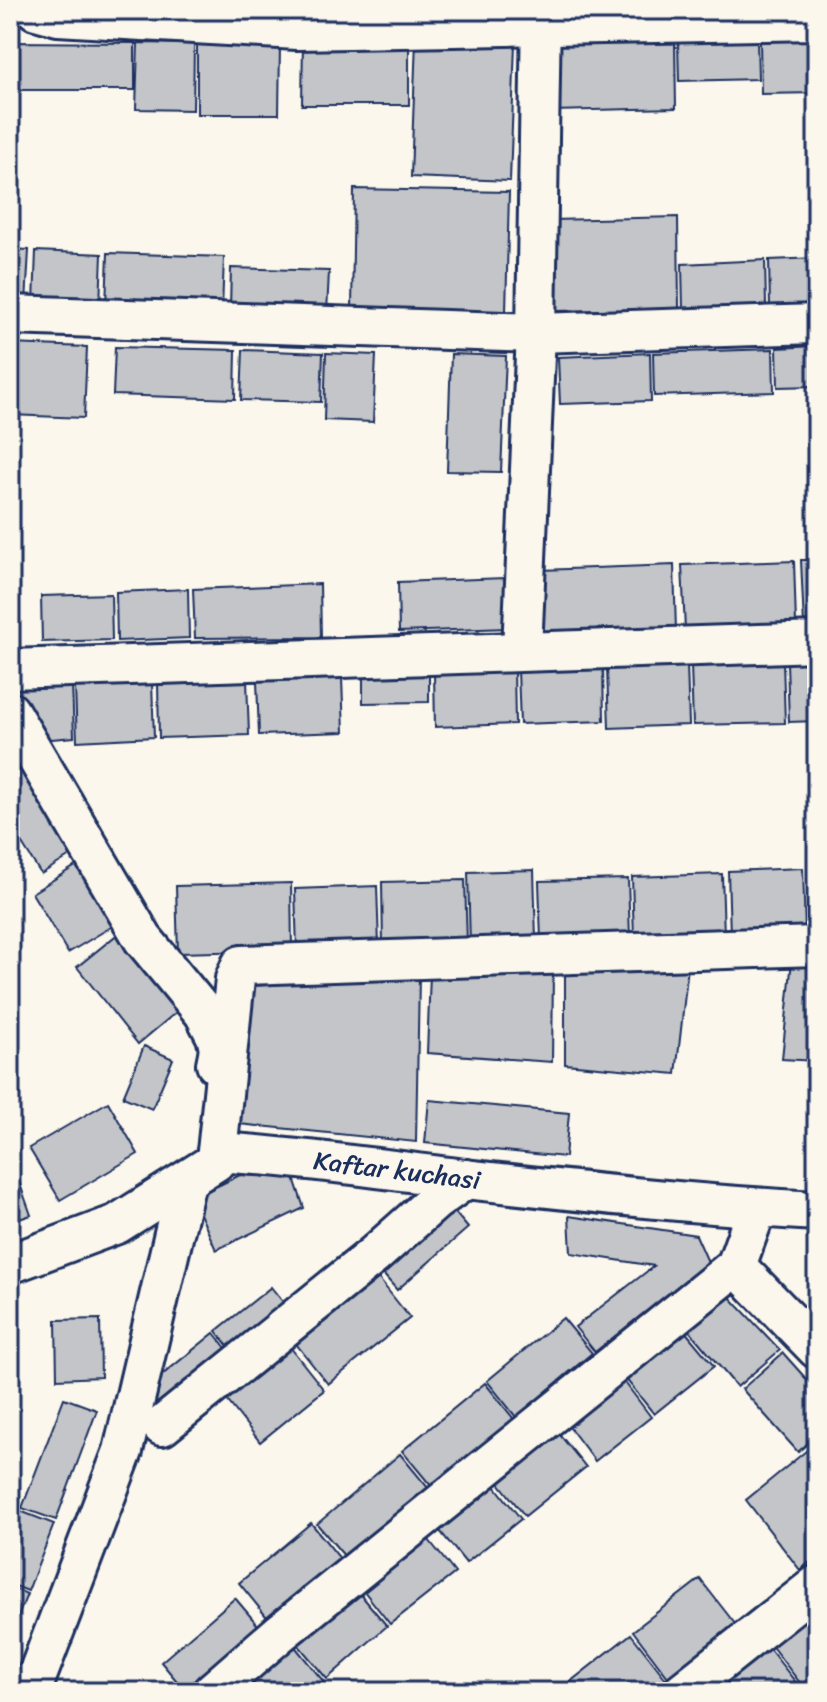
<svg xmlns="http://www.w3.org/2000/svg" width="827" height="1702" font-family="Sriracha,sans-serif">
<rect width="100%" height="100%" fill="#fbf7ec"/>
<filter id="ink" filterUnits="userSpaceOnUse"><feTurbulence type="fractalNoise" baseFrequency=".0125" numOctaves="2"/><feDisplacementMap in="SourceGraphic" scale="16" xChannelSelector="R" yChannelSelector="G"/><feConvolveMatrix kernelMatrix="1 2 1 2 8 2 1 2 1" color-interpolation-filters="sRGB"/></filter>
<g filter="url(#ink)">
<!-- building -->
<g fill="#c3c5c9" stroke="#1b2f5e" stroke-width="2">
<polygon points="416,39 515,43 510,181 411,177"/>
<polygon points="817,39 817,93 761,94 760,40"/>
<polygon points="303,40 409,40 409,105 302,105"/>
<polygon points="757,40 758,79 679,81 678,42"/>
<polygon points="10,42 135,43 135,90 10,90"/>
<polygon points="551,42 675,42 676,108 551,111"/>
<polygon points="138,43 194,44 193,110 136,109"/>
<polygon points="197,44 280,44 279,114 197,114"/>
<polygon points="354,189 509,192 506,312 352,309"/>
<polygon points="678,217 679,309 553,311 552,220"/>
<polygon points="10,249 29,250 26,303 10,303"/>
<polygon points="36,251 102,254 100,305 34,303"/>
<polygon points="108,253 224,257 222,310 106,306"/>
<polygon points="817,258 817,304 770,306 769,260"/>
<polygon points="765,260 766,306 683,309 682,264"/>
<polygon points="231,268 329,271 327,313 230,310"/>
<polygon points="10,344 87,347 84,418 10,415"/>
<polygon points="817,346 817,386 778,387 777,348"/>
<polygon points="115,347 236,350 235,399 113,395"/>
<polygon points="773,349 774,392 654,396 653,353"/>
<polygon points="243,350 323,353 321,402 241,400"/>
<polygon points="326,353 376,355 373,422 324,420"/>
<polygon points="650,353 651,401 560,404 558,357"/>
<polygon points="451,354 506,356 501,472 447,471"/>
<polygon points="801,560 817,560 817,625 804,626"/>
<polygon points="794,561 796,625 685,630 682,565"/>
<polygon points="674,565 676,631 543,635 541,570"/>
<polygon points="505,578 507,628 399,632 398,582"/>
<polygon points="320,584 321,637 195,638 193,589"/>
<polygon points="188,589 189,638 117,641 116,592"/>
<polygon points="111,594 112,640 42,642 41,596"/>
<polygon points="817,661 817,721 789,722 787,662"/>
<polygon points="783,662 785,723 693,725 691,665"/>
<polygon points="687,665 689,725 609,728 607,668"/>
<polygon points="603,667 604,721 520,724 518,670"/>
<polygon points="514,669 515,724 435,727 434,672"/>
<polygon points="429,672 429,702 363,703 363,674"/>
<polygon points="342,678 344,732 259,735 257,681"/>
<polygon points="247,680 249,735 159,738 158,682"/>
<polygon points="152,683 154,737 77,741 75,686"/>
<polygon points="72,685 74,737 40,740 13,687"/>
<polygon points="10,747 75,853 41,874 10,825"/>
<polygon points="79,864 116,924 68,953 32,893"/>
<polygon points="803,868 805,933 730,935 728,871"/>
<polygon points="534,870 536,941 470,944 468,872"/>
<polygon points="722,874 724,936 634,938 632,877"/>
<polygon points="628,879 630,938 541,941 539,881"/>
<polygon points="465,880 467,944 383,946 382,882"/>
<polygon points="291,883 292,950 178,953 176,886"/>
<polygon points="811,885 817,885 817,930 812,930"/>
<polygon points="377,886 379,947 297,950 295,889"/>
<polygon points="119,933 180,1009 138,1044 77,967"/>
<polygon points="817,957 817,1061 782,1059 792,960"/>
<polygon points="688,967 676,1074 565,1064 565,970"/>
<polygon points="553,970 552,1062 427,1053 430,974"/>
<polygon points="419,976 416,1142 239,1124 250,986"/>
<polygon points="144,1046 173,1059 152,1109 123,1097"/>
<polygon points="429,1100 569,1113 565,1157 425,1143"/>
<polygon points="108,1102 138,1154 60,1200 29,1148"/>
<polygon points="16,1173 31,1215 10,1222 10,1175"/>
<polygon points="240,1175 294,1178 304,1208 216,1250 193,1198"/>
<polygon points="447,1203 468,1228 397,1290 376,1266"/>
<polygon points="569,1216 696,1235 708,1262 595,1352 575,1327 654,1266 571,1253"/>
<polygon points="371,1269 410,1318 328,1384 289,1335"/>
<polygon points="271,1287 291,1312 236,1356 216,1331"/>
<polygon points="727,1294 780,1350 737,1387 687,1328"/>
<polygon points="563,1318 592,1353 516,1417 487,1381"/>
<polygon points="100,1319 101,1377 57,1379 56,1320"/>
<polygon points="684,1330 714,1366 654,1414 625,1378"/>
<polygon points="214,1333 234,1358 160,1417 140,1393"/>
<polygon points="283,1338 324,1390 260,1442 219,1390"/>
<polygon points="783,1353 817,1391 817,1435 798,1452 742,1389"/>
<polygon points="623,1380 651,1417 595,1461 567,1424"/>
<polygon points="485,1383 514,1419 432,1487 402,1451"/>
<polygon points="64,1398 97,1410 56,1520 22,1508"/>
<polygon points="556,1430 586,1467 525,1516 495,1478"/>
<polygon points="817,1442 817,1556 800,1570 746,1500"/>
<polygon points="400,1454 429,1489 346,1558 317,1524"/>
<polygon points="491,1481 521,1519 466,1563 435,1525"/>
<polygon points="20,1511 54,1524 28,1591 10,1584 10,1537"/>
<polygon points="311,1523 342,1561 270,1621 239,1583"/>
<polygon points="425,1535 455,1573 390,1624 360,1586"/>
<polygon points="700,1579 739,1629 671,1681 633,1631"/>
<polygon points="10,1587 27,1594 10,1637"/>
<polygon points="356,1589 387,1626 327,1679 295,1641"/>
<polygon points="235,1598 262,1630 190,1692 186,1692 161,1662"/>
<polygon points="804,1618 817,1635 817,1677 804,1688 770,1644"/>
<polygon points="631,1634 669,1683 658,1692 578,1692 570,1682"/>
<polygon points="292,1643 324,1682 311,1692 234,1692"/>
<polygon points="767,1646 801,1689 798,1692 709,1692"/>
</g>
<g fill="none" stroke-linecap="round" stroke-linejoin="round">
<!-- minor casing -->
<g stroke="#1b2f5e" stroke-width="44">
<g id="minor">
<polyline points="36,10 58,16 297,30 817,20"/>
<polyline points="10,315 536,333 817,324"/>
<polyline points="522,650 536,333 541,10"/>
<polyline points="10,669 817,642"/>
<polyline points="10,712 143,939 204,1013 216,1036 219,1049 216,1064"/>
<polyline points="217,1152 235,979 241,965 817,946"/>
<path d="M10,1264L117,1224L215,1162L217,1152C300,1157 382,1169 465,1179C582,1192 700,1205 817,1211"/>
<polyline points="736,1266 817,1349"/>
<polyline points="162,1426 373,1256 435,1201 466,1179"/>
<polyline points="31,1692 123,1451 186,1182"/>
<polyline points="212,1692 280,1633 736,1266 757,1208"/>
<polyline points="682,1692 817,1585"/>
</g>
</g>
<!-- minor -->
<use href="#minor" stroke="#fbf7ec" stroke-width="38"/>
</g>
</g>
<g text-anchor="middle" stroke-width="8" stroke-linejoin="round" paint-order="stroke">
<!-- street labels -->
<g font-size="26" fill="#1b2f5e" stroke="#fbf7ec">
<text transform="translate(397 1170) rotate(7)" y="9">Kaftar kuchasi</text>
</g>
</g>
<!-- margin -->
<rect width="827" height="1702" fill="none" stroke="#fbf7ec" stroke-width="40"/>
<rect x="20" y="20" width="787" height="1662" fill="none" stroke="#1b2f5e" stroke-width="3" filter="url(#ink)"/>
</svg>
